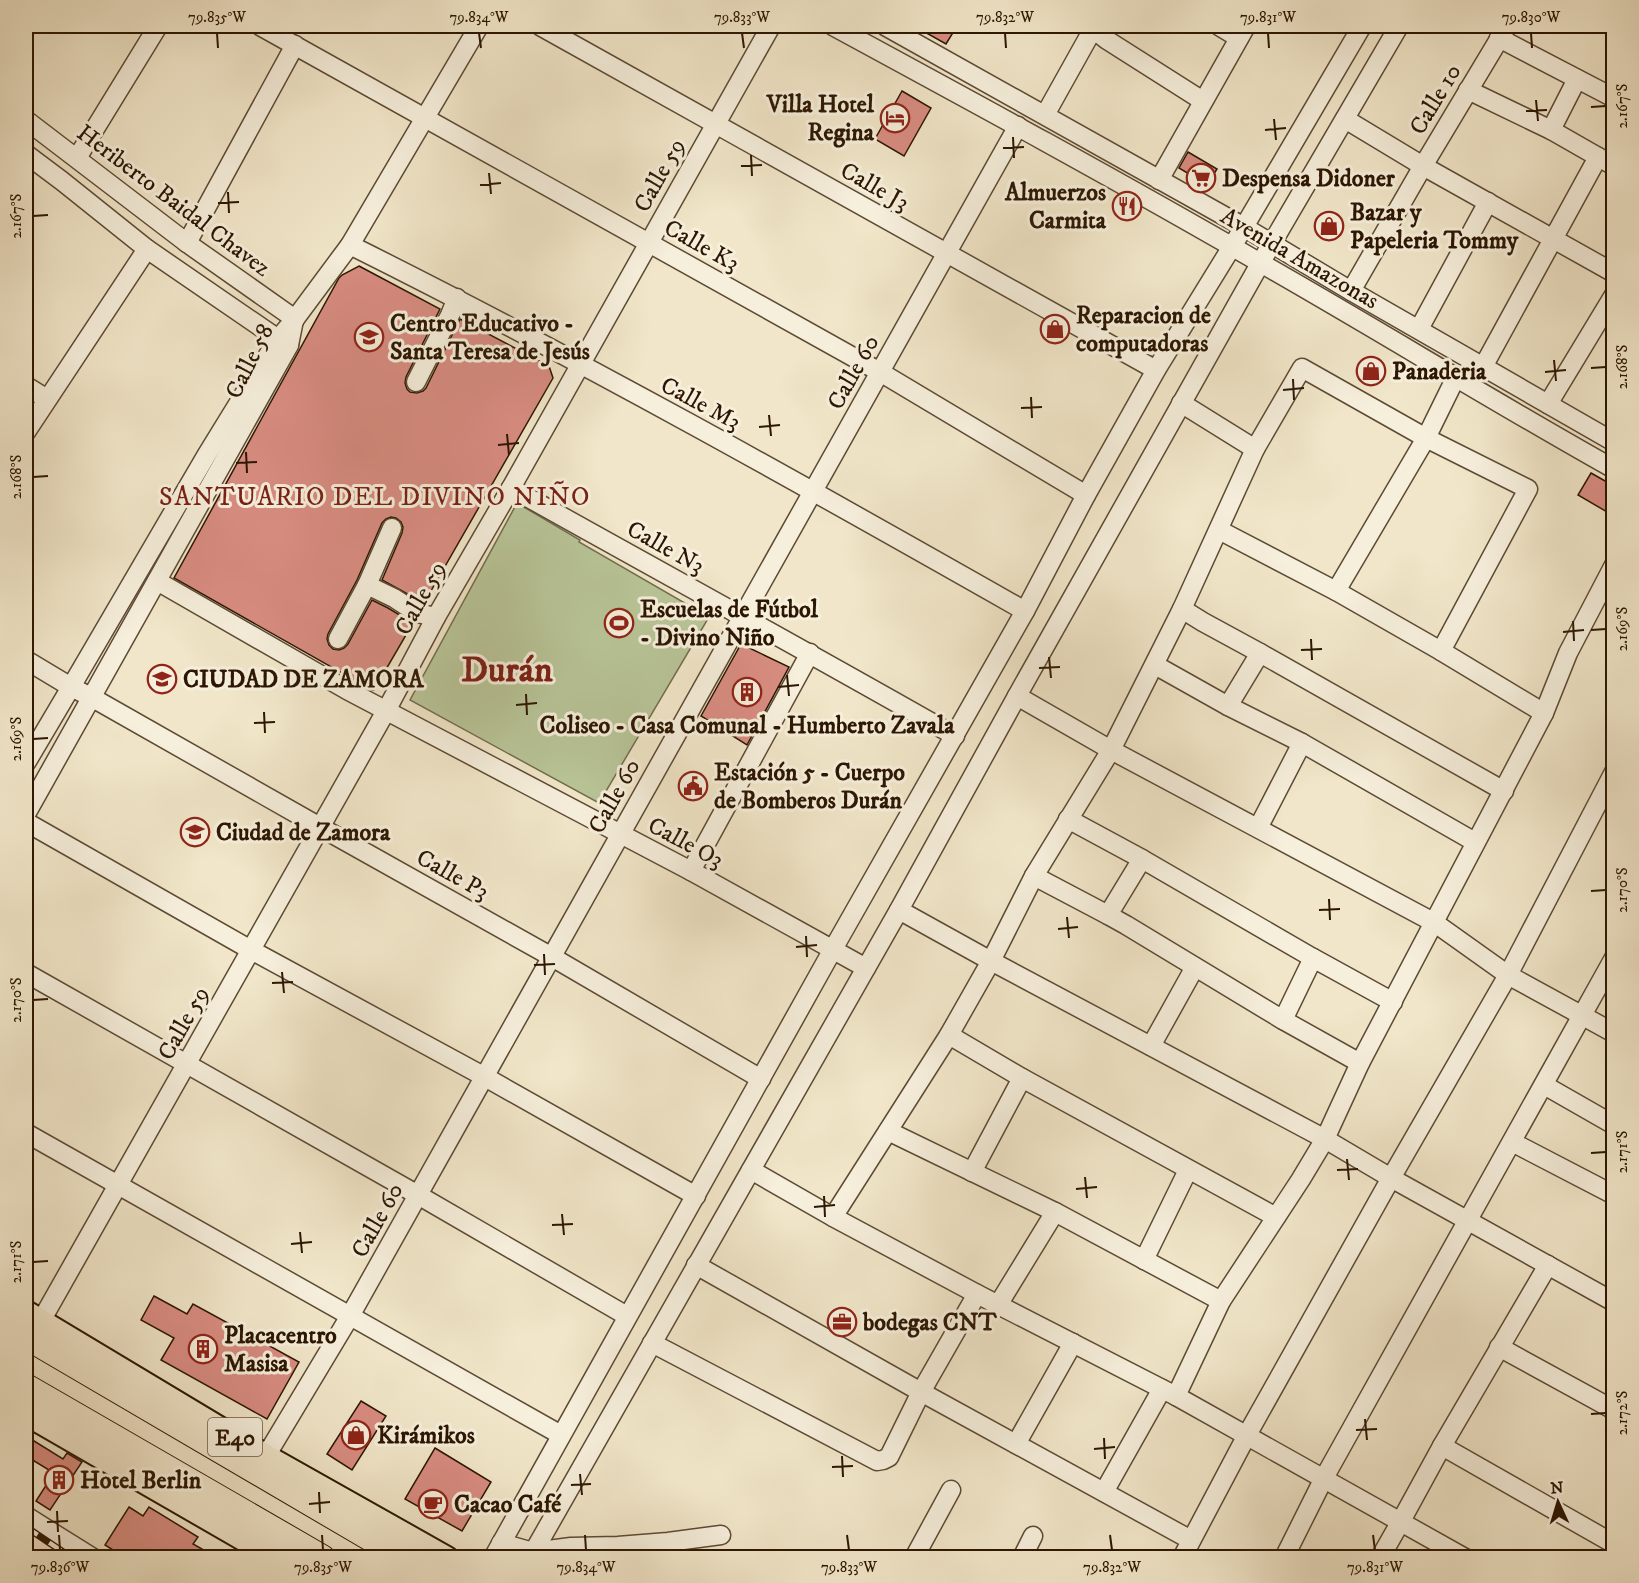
<svg xmlns="http://www.w3.org/2000/svg" width="1639" height="1583" font-family="'IM FELL DW Pica',serif">
<rect width="100%" height="100%" fill="#f1e6c9"/>
<filter id="stains"><feTurbulence type="fractalNoise" baseFrequency=".00333" numOctaves="4"/><feColorMatrix values="0 0 0 0 .2 0 0 0 0 .09 0 0 0 0 .02 0 0 0 .5 -.17"/></filter>
<radialGradient id="worn" r=".72"><stop offset=".6" stop-color="#630" stop-opacity="0"/><stop offset="1" stop-color="#630" stop-opacity=".3"/></radialGradient>
<!-- green -->
<polygon fill="#b8c598" stroke="#726e4d" stroke-width="1.5" points="517,503 580,540 579,542 709,617 599,803 410,700"/>
<!-- building -->
<g fill="#d88c81" stroke="#2c1602" stroke-width="1.5">
<polygon points="914,26 957,26 946,44"/>
<polygon points="902,91 931,108 904,156 875,139"/>
<polygon points="1188,152 1217,169 1207,185 1179,168"/>
<polygon points="359,266 440,309 406,377 405,383 407,389 410,392 417,393 423,391 426,388 460,319 549,366 553,378 424,603 382,580 402,533 403,527 401,522 396,518 391,517 386,519 382,523 357,580 328,634 327,639 329,645 333,649 339,650 344,648 348,644 372,600 388,608 413,623 374,690 372,690 174,578 339,278 342,275"/>
<polygon points="1372,357 1383,364 1370,385 1359,379"/>
<polygon points="1591,473 1614,486 1614,516 1578,495"/>
<polygon points="741,644 789,667 747,745 701,716"/>
<polygon points="154,1296 187,1314 193,1304 299,1362 267,1419 161,1360 174,1338 141,1320"/>
<polygon points="361,1401 386,1416 352,1470 327,1454"/>
<polygon points="26,1436 63,1459 67,1453 82,1462 50,1510 36,1501 54,1473 26,1456"/>
<polygon points="435,1448 491,1482 462,1531 405,1499"/>
<polygon points="129,1507 143,1516 149,1507 198,1537 193,1544 216,1557 124,1557 105,1545"/>
</g>
<g fill="none" stroke-linecap="round" stroke-linejoin="round">
<!-- minor casing -->
<g stroke="#5d4a34" stroke-width="21">
<g id="minor">
<polyline points="260,26 880,372 1086,495"/>
<polyline points="540,26 1156,370"/>
<path d="M833,26C975,103 1117,180 1257,261C1377,329 1494,402 1614,469"/>
<polyline points="885,26 1244,227 1351,291 1614,442"/>
<polyline points="1219,26 1239,38"/>
<polyline points="1499,38 1614,98"/>
<polyline points="1468,90 1551,130 1614,166"/>
<polyline points="1045,115 1093,29 1107,40 1203,101"/>
<polyline points="1345,119 1423,166 1614,273"/>
<polyline points="26,120 187,243 295,319"/>
<polyline points="1551,130 1577,79"/>
<polyline points="26,154 62,181 147,249 278,339 289,345"/>
<polyline points="77,158 158,26"/>
<polyline points="1159,180 1246,26"/>
<polyline points="187,243 295,45"/>
<path d="M350,245C579,359 803,485 1025,611"/>
<polyline points="1351,291 1423,166 1507,26"/>
<polyline points="1419,329 1488,202"/>
<polyline points="1483,367 1598,157"/>
<polyline points="416,382 450,315 457,298"/>
<polyline points="26,386 47,399"/>
<polyline points="1181,403 1255,449"/>
<polyline points="1548,404 1614,295"/>
<polyline points="26,432 147,249"/>
<path d="M511,488C659,571 808,652 955,736"/>
<polyline points="392,528 367,585 394,598 417,613 436,617"/>
<polyline points="157,581 347,690 691,871 866,968"/>
<polyline points="1336,591 1426,438 1456,377"/>
<polyline points="1182,609 1203,622 1260,653 1504,791"/>
<polyline points="338,639 367,585"/>
<polyline points="1441,651 1544,713"/>
<polyline points="26,660 71,687 91,697 320,827 552,957 761,1079"/>
<polyline points="1155,665 1228,706 1260,653"/>
<polyline points="1017,696 1111,750 1435,923 1508,975 1614,1033"/>
<polyline points="1228,706 1302,743 1258,828"/>
<polyline points="1302,743 1475,842"/>
<polyline points="26,763 71,687 206,456 278,339 295,319 350,245 479,26"/>
<polyline points="26,814 289,345 294,320"/>
<polyline points="1068,819 1142,859 1313,958 1283,1020"/>
<polyline points="26,822 251,950 485,1077 696,1196"/>
<polyline points="1142,859 1108,915 1126,925 1283,1020 1360,1063"/>
<polyline points="691,871 810,653"/>
<polyline points="1034,876 1108,915"/>
<polyline points="899,910 991,961 1325,1139 1391,1178 1614,1302"/>
<polyline points="1313,958 1393,1002"/>
<polyline points="26,973 418,1195 627,1316"/>
<polyline points="949,1035 1022,1078 1276,1217"/>
<polyline points="1151,1046 1195,967"/>
<polyline points="1544,1085 1614,1125"/>
<polyline points="888,1131 1055,1212 1221,1301"/>
<polyline points="26,1133 561,1435"/>
<polyline points="1512,1142 1614,1195"/>
<polyline points="751,1170 833,1217 977,1294 1176,1396 1465,1558"/>
<polyline points="972,1172 1022,1078"/>
<polyline points="833,1217 949,1035 991,961 1034,876 1111,750 1182,609 1255,449 1302,368 1426,438 1528,489 1441,651 1336,591 1219,530"/>
<polyline points="1144,1260 1188,1170"/>
<polyline points="696,1265 921,1392 1191,1540"/>
<polyline points="998,1305 1055,1212"/>
<polyline points="41,1321 386,711 436,617 511,488 771,26"/>
<polyline points="652,1343 877,1461 883,1460 889,1457 921,1392 977,1294"/>
<polyline points="1499,1347 1614,1410"/>
<polyline points="1176,1396 1221,1301 1301,1179 1325,1139 1360,1063 1544,713 1568,653 1614,565"/>
<polyline points="1016,1444 1073,1343"/>
<polyline points="1442,1446 1614,1544"/>
<polyline points="266,1456 350,1316 1018,126"/>
<polyline points="1104,1492 1162,1389"/>
<polyline points="26,1516 93,1558"/>
<polyline points="501,1543 533,1552 571,1547 618,1546 668,1542 721,1535"/>
<polyline points="493,1558 832,951 1025,611 1086,495 1156,370 1244,227 1362,26"/>
<polyline points="530,1558 899,910 1017,696 1261,262 1399,26"/>
<polyline points="914,1558 951,1490"/>
<polyline points="1022,1558 1033,1536"/>
<polyline points="1182,1558 1247,1435 1391,1178 1508,975 1614,772"/>
<polyline points="1284,1558 1324,1478 1614,958"/>
<polyline points="1380,1558 1401,1521 1442,1446 1548,1265"/>
</g>
</g>
<!-- major casing -->
<g stroke="#2c1602" stroke-width="26">
<g id="major">
<polyline points="26,1312 266,1456 447,1558"/>
<polyline points="26,1414 276,1558"/>
</g>
</g>
<!-- highway casing -->
<g stroke="#2c1602" stroke-width="28">
<g id="highway">
<polyline points="26,1336 405,1558"/>
<polyline points="26,1387 322,1558"/>
</g>
</g>
<!-- minor -->
<use href="#minor" stroke="#f6efdc" stroke-width="18"/>
<!-- major -->
<use href="#major" stroke="#f1e6c9" stroke-width="22"/>
<!-- highway -->
<use href="#highway" stroke="#f1e6c9" stroke-width="26"/>
<!-- rail casing -->
<g stroke="#2c1602" stroke-width="7">
<polyline id="rail" points="26,1527 72,1558"/>
</g>
<!-- rail -->
<use href="#rail" stroke="#f6efdc" stroke-width="4.5" stroke-dasharray="14" stroke-linecap="butt"/>
</g>
<!-- ticks -->
<path fill="none" stroke="#2c1602" stroke-width="2" d="M217,33L218,48M479,33L481,48M742,33L744,48M1005,33L1006,48M1268,33L1269,48M1531,33L1532,48M1536,100L1538,121M1591,107L1606,106M1526,111L1547,110M1274,119L1276,140M1265,130L1286,128M1013,137L1014,158M1003,148L1024,147M751,155L752,176M741,166L762,165M489,173L491,194M480,185L501,183M228,192L229,213M218,203L239,202M33,216L48,215M1554,360L1556,381M1591,368L1606,367M1545,372L1566,370M1293,379L1294,400M1283,390L1304,388M1031,397L1032,418M1021,408L1042,407M769,415L771,436M759,427L780,425M507,434L509,455M498,445L519,443M246,452L247,473M236,463L257,462M33,477L48,476M1573,621L1574,641M1591,630L1606,629M1563,632L1584,630M1311,639L1312,660M1301,650L1322,649M1049,657L1051,678M1039,668L1060,667M787,675L789,696M778,687L799,685M526,694L527,715M516,705L537,703M264,712L265,733M254,723L275,722M33,739L48,738M1591,891L1606,890M1329,899L1330,920M1319,910L1340,909M1067,917L1069,938M1058,929L1078,927M806,936L807,957M796,947L817,945M544,954L545,975M534,965L555,964M282,972L284,993M272,983L293,982M33,1000L48,999M1591,1153L1606,1152M1347,1159L1349,1180M1337,1170L1358,1169M1085,1177L1087,1198M1076,1189L1097,1187M824,1196L825,1217M814,1207L835,1205M562,1214L564,1235M552,1225L573,1224M300,1232L302,1253M291,1244L312,1242M33,1262L48,1261M1591,1414L1606,1413M1365,1419L1367,1440M1356,1430L1377,1429M1104,1438L1105,1459M1094,1449L1115,1447M842,1456L843,1477M832,1467L853,1466M580,1474L582,1495M571,1485L591,1484M319,1492L320,1513M309,1504L330,1502M57,1511L58,1532M47,1522L68,1521M59,1535L60,1550M322,1535L323,1550M585,1535L586,1550M847,1535L849,1550M1110,1535L1112,1550M1373,1535L1375,1550"/>
<!-- icons -->
<defs>
<g id="hotel-ring" transform="scale(1.5)"><circle r="9.5" fill="#f6efdc" stroke="#8f2418" stroke-width="1.5"/><path d="M-6-4.5h1.5V1H6V5H4.5V3h-9V5H-6ZM-4 0a1.8 1.8 0 1 1 3.6 0ZM.5 0V-2.5h3Q6-2.5 6 0Z" fill="#8f2418"/></g>
<g id="supermarket-ring" transform="scale(1.5)"><circle r="9.5" fill="#f6efdc" stroke="#8f2418" stroke-width="1.5"/><path d="M-6-5.5h2.5l.6 2H6L4.5 2H-2.5L-4.4-4H-6ZM-1.5 3.2a1.3 1.3 0 1 0 .1 0ZM3 3.2a1.3 1.3 0 1 0 .1 0Z" fill="#8f2418"/></g>
<g id="restaurant-ring" transform="scale(1.5)"><circle r="9.5" fill="#f6efdc" stroke="#8f2418" stroke-width="1.5"/><path d="M-5-6h1v4h1v-4h1v4h1v-4h1v5L-1.5 .5V6h-2V.5L-5-1ZM5-6V6H3V1.5H1.5Q1.5-4 5-6Z" fill="#8f2418"/></g>
<g id="shop-ring" transform="scale(1.5)"><circle r="9.5" fill="#f6efdc" stroke="#8f2418" stroke-width="1.5"/><path d="M-5-2.5h2.3a2.7 3.5 0 0 1 5.4 0H5L5.5 6h-11ZM-1.5-2.5h3a1.5 2.3 0 0 0-3 0Z" fill="#8f2418"/></g>
<g id="school-ring" transform="scale(1.5)"><circle r="9.5" fill="#f6efdc" stroke="#8f2418" stroke-width="1.5"/><path d="M0-5L7-2L0 1L-7-2ZM-4 1L0 2.5L4 1V4Q0 6-4 4Z" fill="#8f2418"/></g>
<g id="stadium-ring" transform="scale(1.5)"><circle r="9.5" fill="#f6efdc" stroke="#8f2418" stroke-width="1.5"/><path d="M0-5a6.5 5 0 1 0 0 10a6.5 5 0 1 0 0-10ZM-3.5-1.8h7v3.6h-7Z" fill="#8f2418"/></g>
<g id="building-ring" transform="scale(1.5)"><circle r="9.5" fill="#f6efdc" stroke="#8f2418" stroke-width="1.5"/><path d="M-4-6H4V6H1V3H-1V6H-4ZM-2.5-4.3h1.7v1.8h-1.7ZM.8-4.3h1.7v1.8H.8ZM-2.5-1h1.7V.8h-1.7ZM.8-1h1.7V.8H.8Z" fill="#8f2418"/></g>
<g id="civic-ring" transform="scale(1.5)"><circle r="9.5" fill="#f6efdc" stroke="#8f2418" stroke-width="1.5"/><path d="M-.6-6.5H3V-4.5H.6V-3L4-1V1h2V6H-6V1h2V-1L-.6-3ZM-1.2 2.5V6h2.4V2.5Z" fill="#8f2418"/></g>
<g id="office-ring" transform="scale(1.5)"><circle r="9.5" fill="#f6efdc" stroke="#8f2418" stroke-width="1.5"/><path d="M-6-3h4V-5.5h4V-3h4V5H-6ZM-1-4.5V-3h2v-1.5ZM-6 0V1H6V0Z" fill="#8f2418"/></g>
<g id="cafe-ring" transform="scale(1.5)"><circle r="9.5" fill="#f6efdc" stroke="#8f2418" stroke-width="1.5"/><path d="M-5.5-4.5H6V0H3Q3 3.5 0 3.5H-2.5Q-5.5 3.5-5.5 0ZM3-3.2v2h1.7v-2ZM-6 4.5H4V6H-6Z" fill="#8f2418"/></g>
</defs>
<g fill-rule="evenodd">
<use href="#hotel-ring" x="895" y="118"/>
<use href="#supermarket-ring" x="1201" y="178"/>
<use href="#restaurant-ring" x="1127" y="206"/>
<use href="#shop-ring" x="1329" y="226"/>
<use href="#shop-ring" x="1055" y="329"/>
<use href="#school-ring" x="369" y="337"/>
<use href="#shop-ring" x="1371" y="371"/>
<use href="#stadium-ring" x="619" y="623"/>
<use href="#school-ring" x="162" y="679"/>
<use href="#building-ring" x="747" y="692"/>
<use href="#civic-ring" x="693" y="786"/>
<use href="#school-ring" x="195" y="832"/>
<use href="#office-ring" x="842" y="1322"/>
<use href="#building-ring" x="203" y="1349"/>
<use href="#shop-ring" x="356" y="1435"/>
<use href="#building-ring" x="59" y="1480"/>
<use href="#cafe-ring" x="433" y="1504"/>
</g>
<g text-anchor="middle" stroke-width="6" stroke-linejoin="round" paint-order="stroke">
<!-- shield labels -->
<rect fill="#f6efdc" stroke="#695743" stroke-width="1.5" x="208" y="1418" width="54" height="38" rx="4.5"/>
<g font-size="22" font-weight="bold" fill="#2c1602">
<text x="235" y="1445">E40</text>
</g>
<!-- street labels -->
<g font-size="24" fill="#2c1602" stroke="#f6efdc">
<text transform="translate(1435 99) rotate(-59)" y="8">Calle 10</text>
<text transform="translate(659 175) rotate(-61)" y="8">Calle 59</text>
<text transform="translate(875 186) rotate(29)" y="8">Calle J3</text>
<text transform="translate(174 200) rotate(37)" y="8">Heriberto Baidal Chavez</text>
<text transform="translate(702 245) rotate(29)" y="8">Calle K3</text>
<text transform="translate(1300 258) rotate(30)" y="8">Avenida Amazonas</text>
<text transform="translate(249 361) rotate(-64)" y="8">Calle 58</text>
<text transform="translate(853 372) rotate(-61)" y="8">Calle 60</text>
<text transform="translate(701 403) rotate(28)" y="8">Calle M3</text>
<text transform="translate(666 547) rotate(29)" y="8">Calle N3</text>
<text transform="translate(420 598) rotate(-61)" y="8">Calle 59</text>
<text transform="translate(614 796) rotate(-61)" y="8">Calle 60</text>
<text transform="translate(686 842) rotate(28)" y="8">Calle O3</text>
<text transform="translate(453 874) rotate(29)" y="8">Calle P3</text>
<text transform="translate(183 1023) rotate(-61)" y="8">Calle 59</text>
<text transform="translate(377 1220) rotate(-61)" y="8">Calle 60</text>
</g>
<!-- poi labels -->
<g font-size="24" font-weight="bold" fill="#2c1602" stroke="#f6efdc" text-anchor="start">
<text x="874" y="112" text-anchor="end">Villa Hotel<tspan x="874" dy="28">Regina</tspan></text>
<text x="1222" y="186">Despensa Didoner</text>
<text x="1106" y="200" text-anchor="end">Almuerzos<tspan x="1106" dy="28">Carmita</tspan></text>
<text x="1350" y="220">Bazar y<tspan x="1350" dy="28">Papeleria Tommy</tspan></text>
<text x="1076" y="323">Reparacion de<tspan x="1076" dy="28">computadoras</tspan></text>
<text x="390" y="331">Centro Educativo -<tspan x="390" dy="28">Santa Teresa de Jesús</tspan></text>
<text x="1392" y="379">Panaderia</text>
<text x="640" y="617">Escuelas de Fútbol<tspan x="640" dy="28">- Divino Niño</tspan></text>
<text x="183" y="687">CIUDAD DE ZAMORA</text>
<text x="747" y="733" text-anchor="middle">Coliseo - Casa Comunal - Humberto Zavala</text>
<text x="714" y="780">Estación 5 - Cuerpo<tspan x="714" dy="28">de Bomberos Durán</tspan></text>
<text x="216" y="840">Ciudad de Zamora</text>
<text x="863" y="1330">bodegas CNT</text>
<text x="224" y="1343">Placacentro<tspan x="224" dy="28">Masisa</tspan></text>
<text x="377" y="1443">Kirámikos</text>
<text x="80" y="1488">Hotel Berlin</text>
<text x="454" y="1512">Cacao Café</text>
</g>
<!-- neighbourhood labels -->
<g font-size="26" letter-spacing="1.5" fill="#7a1f14" stroke="#f6efdc">
<text x="375" y="505">SANTUARIO DEL DIVINO NIÑO</text>
</g>
<!-- town labels -->
<g font-size="36" font-weight="bold" fill="#7a1f14" stroke="#f6efdc">
<text x="507" y="681">Durán</text>
</g>
</g>
<!-- margin -->
<rect width="1639" height="1583" fill="none" stroke="#f1e6c9" stroke-width="66"/>
<!-- north arrow -->
<g transform="translate(1558 1502) rotate(356)" stroke="#f6efdc" stroke-width="4.5" paint-order="stroke">
<path d="M0-4.5L10 22L0 15L-10 22Z" fill="#2c1602"/>
<text y="-9" font-size="16" font-weight="bold" text-anchor="middle" fill="#2c1602">N</text>
</g>
<rect x="33" y="33" width="1573" height="1517" fill="none" stroke="#2c1602" stroke-width="2"/>
<g font-size="15" text-anchor="middle" fill="#2c1602">
<text x="217" y="22">79.835°W</text>
<text x="479" y="22">79.834°W</text>
<text x="742" y="22">79.833°W</text>
<text x="1005" y="22">79.832°W</text>
<text x="1268" y="22">79.831°W</text>
<text x="1531" y="22">79.830°W</text>
<text transform="translate(1622 106) rotate(-90)" y="5">2.167°S</text>
<text transform="translate(16 216) rotate(-90)" y="5">2.167°S</text>
<text transform="translate(1622 367) rotate(-90)" y="5">2.168°S</text>
<text transform="translate(16 477) rotate(-90)" y="5">2.168°S</text>
<text transform="translate(1622 629) rotate(-90)" y="5">2.169°S</text>
<text transform="translate(16 739) rotate(-90)" y="5">2.169°S</text>
<text transform="translate(1622 890) rotate(-90)" y="5">2.170°S</text>
<text transform="translate(16 1000) rotate(-90)" y="5">2.170°S</text>
<text transform="translate(1622 1152) rotate(-90)" y="5">2.171°S</text>
<text transform="translate(16 1262) rotate(-90)" y="5">2.171°S</text>
<text transform="translate(1622 1413) rotate(-90)" y="5">2.172°S</text>
<text x="60" y="1572">79.836°W</text>
<text x="323" y="1572">79.835°W</text>
<text x="586" y="1572">79.834°W</text>
<text x="849" y="1572">79.833°W</text>
<text x="1112" y="1572">79.832°W</text>
<text x="1375" y="1572">79.831°W</text>
</g>
<rect width="100%" height="100%" filter="url(#stains)"/>
<rect width="100%" height="100%" fill="url(#worn)"/>
</svg>
